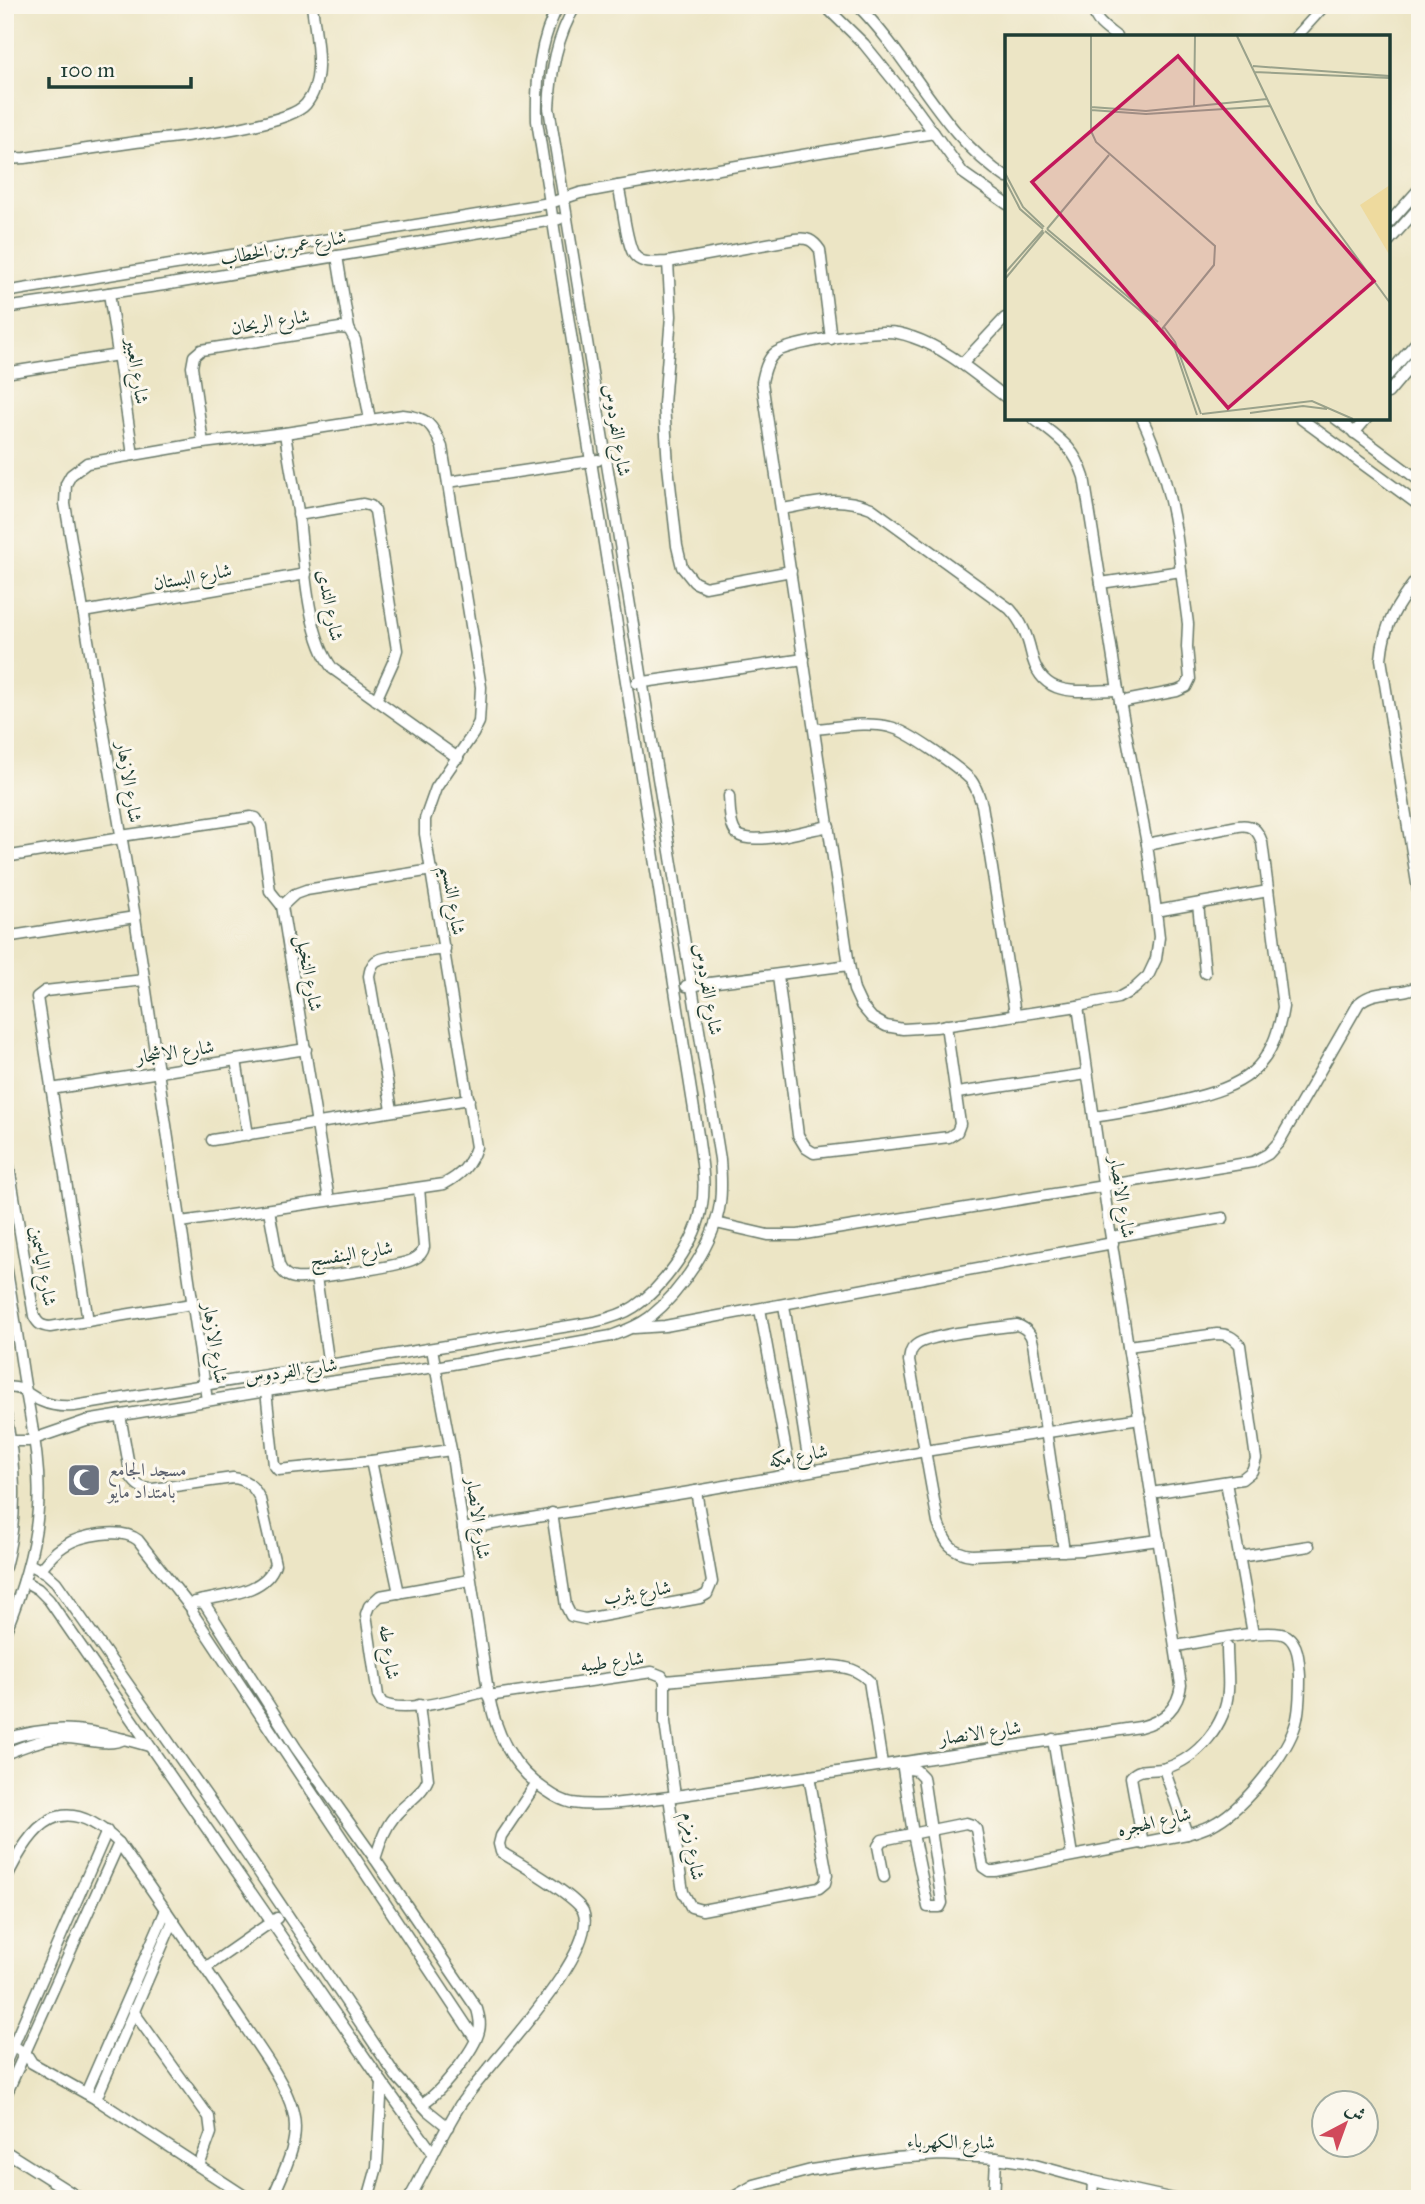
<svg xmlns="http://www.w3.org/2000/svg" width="1425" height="2204" font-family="'IM FELL Great Primer',Amiri,serif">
<rect width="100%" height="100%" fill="#fbf7ec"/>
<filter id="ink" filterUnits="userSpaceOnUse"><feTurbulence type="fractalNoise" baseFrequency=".0143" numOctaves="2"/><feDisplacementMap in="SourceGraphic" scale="14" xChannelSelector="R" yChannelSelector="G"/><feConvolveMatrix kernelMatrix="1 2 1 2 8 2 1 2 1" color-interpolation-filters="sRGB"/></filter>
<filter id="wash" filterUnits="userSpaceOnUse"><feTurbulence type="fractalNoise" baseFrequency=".00686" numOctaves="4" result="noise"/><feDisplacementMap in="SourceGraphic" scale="28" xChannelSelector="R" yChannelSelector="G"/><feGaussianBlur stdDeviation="1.57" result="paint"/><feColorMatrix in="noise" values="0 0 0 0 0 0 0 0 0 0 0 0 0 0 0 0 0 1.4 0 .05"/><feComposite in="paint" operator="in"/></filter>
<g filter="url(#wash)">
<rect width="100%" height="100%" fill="#ece5c5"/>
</g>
<g filter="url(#ink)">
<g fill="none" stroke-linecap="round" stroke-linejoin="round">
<!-- minor casing -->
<g stroke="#677867" stroke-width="13">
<g id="minor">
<polyline points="824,5 864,44 915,107 963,173 1007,204"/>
<path d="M857,5C912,59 941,135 1007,178"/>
<path d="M1094,5C1092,21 1106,28 1117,37"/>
<polyline points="1296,37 1325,5"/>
<path d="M5,159L25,158C62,153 99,147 136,142C170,138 287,127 306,104C327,79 315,35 312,5"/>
<path d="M618,186C623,202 626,248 636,257C644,265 658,262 668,262L795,239C807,237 813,240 820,250L831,339"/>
<polyline points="1388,224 1420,188"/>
<polyline points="1388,242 1420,206"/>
<polyline points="337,256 349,329"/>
<polyline points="668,262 671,316 664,404 668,466 677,546 682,567 694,582 705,587 791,571"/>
<polyline points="5,292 550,203 580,193 618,186 934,133"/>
<polyline points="109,293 133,455"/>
<polyline points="5,308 164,285 559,219"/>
<polyline points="962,364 1005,318 1007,318"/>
<polyline points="5,373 118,355"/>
<polyline points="1388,375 1420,338"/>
<polyline points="1388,393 1420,355"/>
<path d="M1007,398C977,376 948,349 912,337C904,334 894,332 886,332C868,331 788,343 775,353C767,359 764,372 762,382L849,965L854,990L861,1005L872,1018L886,1026L903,1029L936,1027L1078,1006L1118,998L1134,989L1148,976L1156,959L1159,937L1156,911L1147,844L1118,690L1084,477C1074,446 1058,438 1033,418"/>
<polyline points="1300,418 1420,506"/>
<polyline points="1335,418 1420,481"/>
<path d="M285,433C289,462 295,490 299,518C304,560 307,637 333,669L458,758"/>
<polyline points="1354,433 1367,418"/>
<polyline points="203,443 192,367 194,356 201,350 340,328 349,329 355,340 370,420"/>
<polyline points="448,482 598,460"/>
<path d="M782,509C816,503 838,495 871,508L1010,609C1022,622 1027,635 1031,652C1041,701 1079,690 1118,690"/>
<polyline points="298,515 363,504 371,506 375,511 397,650 394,660 376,700"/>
<path d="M1420,575C1398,603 1384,623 1381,659L1420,902"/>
<path d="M1101,583L1181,571C1176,519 1165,466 1142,418"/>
<polyline points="83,612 306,574"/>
<polyline points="637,683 804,659"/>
<polyline points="1120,702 1177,691 1186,687 1190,679 1187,647 1188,624 1181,571"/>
<path d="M815,729C839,727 867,721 890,727C908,731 958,767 971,780C977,788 979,796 982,805L1015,1014"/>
<path d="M729,796C730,807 729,826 737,834C752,847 811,829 829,826"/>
<polyline points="121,836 251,817 256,818 261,826 270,891 282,906"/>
<polyline points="5,857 121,838"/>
<polyline points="1198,904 1205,973"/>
<polyline points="1156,911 1268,891"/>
<polyline points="5,937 135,917"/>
<polyline points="778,976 798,1135 806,1148 814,1153 949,1137 957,1132 960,1124 946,1025"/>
<polyline points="686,986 849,965"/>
<polyline points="236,1060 248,1135"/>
<polyline points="51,1089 306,1049"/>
<polyline points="957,1093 1087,1074"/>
<path d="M392,1110L369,976C370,970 371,965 376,961C386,955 430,951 445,949"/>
<path d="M1094,1117C1124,1112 1155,1108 1185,1100C1243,1086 1273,1071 1283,1007L1262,842C1257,829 1252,824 1238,826L1147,844"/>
<polyline points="212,1140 469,1099"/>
<path d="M5,1143L34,1316C38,1324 41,1326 50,1327L192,1304"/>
<polyline points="329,1200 282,906 295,894 306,890 432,870"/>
<path d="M269,1210L279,1265C282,1272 287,1277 295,1278C309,1280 402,1266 414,1259C420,1256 423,1252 424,1247L419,1188"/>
<path d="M181,1222L444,1184C461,1175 470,1166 476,1147L425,834V819L436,788L473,734L479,722L481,687L442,447C433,425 427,417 403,415L285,433L203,443L87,463L71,475L66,484L65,504L135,917L207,1400"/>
<path d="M716,1223L768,1235H798L1253,1162L1268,1154L1279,1142L1359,1003C1377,987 1401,997 1420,985"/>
<polyline points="1112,1237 1223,1218"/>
<path d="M5,1260C13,1304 19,1348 26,1392C33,1431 41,1469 38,1509C35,1552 21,1593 5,1633"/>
<polyline points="316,1277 329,1366"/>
<polyline points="784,1305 810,1470"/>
<polyline points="760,1309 790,1473"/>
<polyline points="88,1321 37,997 45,991 144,980"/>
<polyline points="634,1328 665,1326 1113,1243"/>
<path d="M1128,1346L1217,1334C1228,1334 1233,1337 1240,1345L1256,1459L1252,1471L1242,1479L1151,1493"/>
<path d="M432,1349L451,1450L488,1691C495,1732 511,1768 547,1791C554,1796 563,1801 572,1803C603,1808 638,1800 669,1797L1140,1727C1163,1721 1178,1709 1181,1685L1109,1225L1078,1006"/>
<path d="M5,1388C22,1385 27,1395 41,1401C52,1406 62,1407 74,1406L594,1322C607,1319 622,1315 634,1307C663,1288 698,1240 702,1205C706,1182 701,1158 698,1135L537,121C536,82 539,39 559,5"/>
<polyline points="266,1391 274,1465 278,1470 371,1461 451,1450"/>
<path d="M5,1410C15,1462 19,1515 5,1567"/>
<path d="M120,1415L131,1477C137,1486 142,1489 153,1489L233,1478C246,1479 254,1486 260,1499L275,1564C266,1593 225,1595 199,1601"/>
<path d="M5,1433L11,1441H28L86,1421L266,1391L435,1367L611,1336C625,1331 638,1326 650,1317C681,1292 715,1242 720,1203C722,1188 721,1173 720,1159L549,108C551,72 556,37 576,5"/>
<polyline points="371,1461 399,1593"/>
<polyline points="1226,1482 1253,1634"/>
<polyline points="552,1513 566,1606 571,1616 585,1619 700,1598 707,1594 712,1582 696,1491"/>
<polyline points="463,1529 696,1491 925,1451 1140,1418"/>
<path d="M1064,1551L1035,1357C1033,1342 1033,1330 1017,1325C998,1328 926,1334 915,1346C910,1350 910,1355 909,1361L938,1523C945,1542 951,1553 972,1555L1082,1550L1159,1540"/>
<polyline points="1239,1557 1309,1546"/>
<polyline points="29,1564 46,1573 56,1582 225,1822 396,2076 428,2111 448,2127"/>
<path d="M40,1570C47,1561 54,1552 64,1546C80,1535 122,1527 138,1540L191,1608"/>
<path d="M470,1580L380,1596L369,1606L366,1614L378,1696L382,1703C406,1715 461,1697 488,1691"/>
<polyline points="24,1581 38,1589 49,1600 382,2082 433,2153"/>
<path d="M665,1681L832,1666C848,1667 858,1670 869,1681L882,1764"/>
<polyline points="488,1696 652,1672 662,1676 665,1681 665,1722 675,1796"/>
<polyline points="1053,1739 1072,1855"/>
<path d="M5,1740C57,1721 98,1731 149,1746"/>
<path d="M5,1754C22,1747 39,1740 58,1738C78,1736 107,1748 124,1739"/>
<polyline points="902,1762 913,1834 928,1907 940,1907 942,1903 923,1777 916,1770 903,1768"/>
<polyline points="1164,1769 1187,1834"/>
<polyline points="669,1797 683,1892 691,1907 702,1910 819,1888 825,1883 827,1875 809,1776"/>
<path d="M1143,1844L1131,1777C1140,1766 1153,1772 1166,1768C1198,1758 1226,1725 1228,1691C1229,1677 1227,1662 1227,1647"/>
<path d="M375,1859C380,1844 384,1829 394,1817C404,1804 422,1795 428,1779L419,1705"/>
<path d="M884,1877L878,1846L882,1840L966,1823L972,1825L976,1829L983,1867L989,1871H995L1187,1834C1197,1831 1208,1828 1217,1822C1245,1806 1287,1754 1296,1723C1300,1709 1300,1691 1300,1676C1299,1663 1299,1644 1287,1636C1272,1626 1197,1643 1176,1646"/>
<path d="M5,1881C32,1823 62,1788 119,1843C159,1900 198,1957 237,2015C254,2041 286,2082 293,2112C301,2141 283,2173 272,2199"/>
<polyline points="205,1968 277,1918"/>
<polyline points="133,2011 209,2117 211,2133 199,2166"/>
<polyline points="5,2040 27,2055 32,2063 96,2099 249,2199"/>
<polyline points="5,2064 107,1831"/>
<polyline points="86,2093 166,1910"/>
<polyline points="5,2097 119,1843"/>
<polyline points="96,2099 173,1921"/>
<path d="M421,2104C438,2096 475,2050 479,2031C481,2023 479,2016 477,2009L375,1859L296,1748L206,1606L204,1603L195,1602L192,1605V1612L476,2040"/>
<polyline points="5,2151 81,2199"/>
<polyline points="368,2199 377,2167 382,2082"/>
<path d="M409,2199C427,2168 441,2135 460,2105C484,2068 601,1953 583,1911C575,1895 518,1863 501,1852L499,1844L501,1836L536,1784"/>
<polyline points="730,2199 754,2185 811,2170 894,2158 941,2155 996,2158 1024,2162 1093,2181 1174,2199"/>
<polyline points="994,2199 996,2158"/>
<polyline points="1092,2199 1093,2181"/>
</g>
</g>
<!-- minor -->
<use href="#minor" stroke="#fff" stroke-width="10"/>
</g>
</g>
<!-- icons -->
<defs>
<g id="mosque-square" transform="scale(1.75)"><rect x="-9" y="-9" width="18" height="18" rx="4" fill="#6b7280" stroke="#fbf7ec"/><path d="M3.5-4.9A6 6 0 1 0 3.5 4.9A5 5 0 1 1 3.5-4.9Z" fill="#fff"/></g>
</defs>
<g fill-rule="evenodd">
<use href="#mosque-square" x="84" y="1480"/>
</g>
<g text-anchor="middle" stroke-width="6" stroke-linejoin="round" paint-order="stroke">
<!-- street labels -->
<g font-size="19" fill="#1f3d34" stroke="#fbf7ec">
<text transform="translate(283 247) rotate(-10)" y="7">شارع عمر بن الخطاب</text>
<text transform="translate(270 321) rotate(-9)" y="7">شارع الريحان</text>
<text transform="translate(138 371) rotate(81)" y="7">شارع العبير</text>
<text transform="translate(618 430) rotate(81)" y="7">شارع الفردوس</text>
<text transform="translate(192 576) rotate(-10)" y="7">شارع البستان</text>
<text transform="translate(331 605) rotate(79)" y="7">شارع الندى</text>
<text transform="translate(130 782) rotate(81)" y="7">شارع الازهار</text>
<text transform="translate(454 900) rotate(81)" y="7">شارع النسيم</text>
<text transform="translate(310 973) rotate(80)" y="7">شارع النخيل</text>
<text transform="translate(709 989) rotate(80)" y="7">شارع الفردوس</text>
<text transform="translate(175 1051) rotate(-8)" y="7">شارع الاشجار</text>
<text transform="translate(1123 1197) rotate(81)" y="7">شارع الانصار</text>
<text transform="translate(351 1253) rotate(-9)" y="7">شارع البنفسج</text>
<text transform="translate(44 1266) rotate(80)" y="7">شارع الياسمين</text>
<text transform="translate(216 1343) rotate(81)" y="7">شارع الازهار</text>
<text transform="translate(291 1370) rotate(-8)" y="7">شارع الفردوس</text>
<text transform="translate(798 1455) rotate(-10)" y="7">شارع مكه</text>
<text transform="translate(479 1518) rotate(82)" y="7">شارع الانصار</text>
<text transform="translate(637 1592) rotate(-10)" y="7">شارع يثرب</text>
<text transform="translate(390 1652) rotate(82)" y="7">شارع طه</text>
<text transform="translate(612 1661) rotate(-7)" y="7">شارع طيبه</text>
<text transform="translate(980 1732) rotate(-8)" y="7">شارع الانصار</text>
<text transform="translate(1154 1821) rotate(-13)" y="7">شارع الهجره</text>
<text transform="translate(694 1846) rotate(82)" y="7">شارع زمزم</text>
<text transform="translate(951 2141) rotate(1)" y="7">شارع الكهرباء</text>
</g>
<!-- worship labels -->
<g font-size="19" fill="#5b616d" stroke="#fbf7ec" text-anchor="start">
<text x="108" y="1476">مسجد الجامع<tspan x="108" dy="22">بامتداد مايو</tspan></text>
</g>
</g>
<!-- overview -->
<g transform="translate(1005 35)">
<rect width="385" height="385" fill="#ece5c5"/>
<path d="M385,150V221L355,170Z" fill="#eeda9e"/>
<path fill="none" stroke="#9aa28b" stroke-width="2" d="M86,1V96L91,107L210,211L209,230L157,294M232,1L312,168L385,268M248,31L385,41M249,37L385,43M86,72L141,76L262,64M189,72L190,1M86,75L141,79L266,71M0,138L18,172L39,192M0,145L15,174L38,194M42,194L153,287M42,194L104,120M40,196L151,289M0,238L38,195M0,244L39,197M159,292L170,307L196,379M157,294L170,314L192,380M245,378L298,371L322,374M197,379L307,366L348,384"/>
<path fill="#c2185b" fill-opacity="0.15" stroke="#c2185b" stroke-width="3.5" d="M173,21L369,246L223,373L27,147Z"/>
<rect width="385" height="385" fill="none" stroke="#1f3d34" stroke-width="3.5"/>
</g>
<!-- margin -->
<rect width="1425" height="2204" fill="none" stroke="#fbf7ec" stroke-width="28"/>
<!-- north arrow -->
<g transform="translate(1345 2124) rotate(41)"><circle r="33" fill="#fbf7ec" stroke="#a3ada2" stroke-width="2"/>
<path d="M0-5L12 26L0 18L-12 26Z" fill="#d1495b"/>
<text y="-10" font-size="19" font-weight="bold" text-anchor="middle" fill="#1f3d34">ش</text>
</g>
<!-- scale -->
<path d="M49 77v10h142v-10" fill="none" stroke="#1f3d34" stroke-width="3.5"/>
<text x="60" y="77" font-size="21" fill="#1f3d34" stroke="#fbf7ec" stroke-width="5" paint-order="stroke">100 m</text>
</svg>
